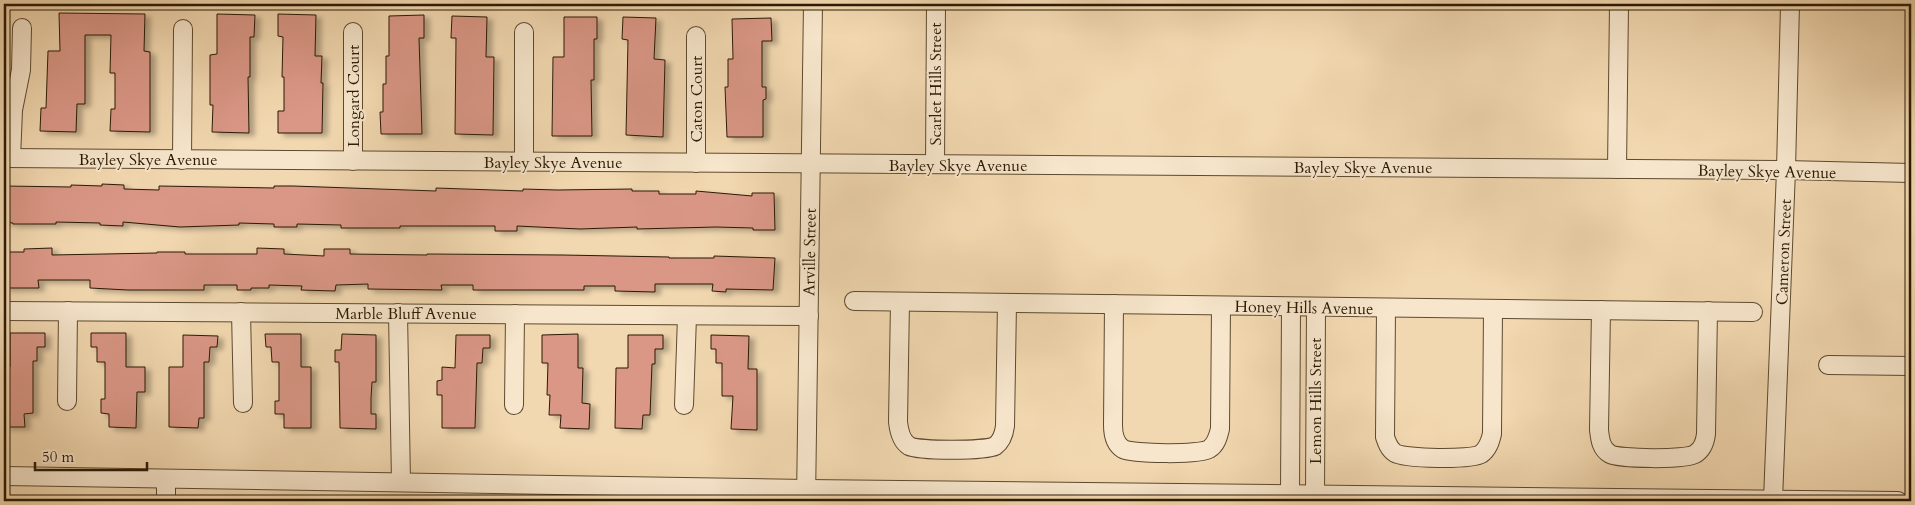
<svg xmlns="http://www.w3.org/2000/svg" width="1915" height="505" font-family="Cardo,serif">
<defs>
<filter id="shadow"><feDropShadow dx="5.5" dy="3" stdDeviation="2.5" flood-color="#0004"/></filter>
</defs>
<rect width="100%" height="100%" fill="#f2d8b0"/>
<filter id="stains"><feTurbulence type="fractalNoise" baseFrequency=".004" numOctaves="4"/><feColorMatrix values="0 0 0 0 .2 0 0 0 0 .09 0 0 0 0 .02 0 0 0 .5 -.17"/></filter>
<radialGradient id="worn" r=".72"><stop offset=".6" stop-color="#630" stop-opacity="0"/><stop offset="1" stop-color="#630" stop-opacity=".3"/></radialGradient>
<!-- building -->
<g fill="#da9786" stroke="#2b1a04" filter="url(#shadow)">
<polygon points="59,13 145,14 144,51 150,52 150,132 110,131 111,109 115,109 115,73 110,73 111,35 85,35 85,104 77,104 76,132 40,131 41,108 46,108 48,51 60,51"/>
<polygon points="217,14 255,15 254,37 250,37 250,77 248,77 249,133 212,132 213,105 210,105 210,55 217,54"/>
<polygon points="278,14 316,15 315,56 322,56 321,83 323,83 322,133 278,133 278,111 284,111 284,77 282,77 283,37 278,36"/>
<polygon points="424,15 424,38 419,38 422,134 381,134 380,112 383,112 383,84 386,84 386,56 389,56 389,16"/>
<polygon points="452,16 487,17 486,57 494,57 493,135 455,134 456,38 451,38"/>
<polygon points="564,17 597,17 597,39 594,39 594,80 591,80 592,136 552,136 553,57 564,57"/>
<polygon points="623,17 656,18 654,59 665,60 663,137 626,135 628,40 622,39"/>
<polygon points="771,18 772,41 762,41 762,87 766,87 766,99 763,100 763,137 727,137 725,87 728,87 728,59 733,59 732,19"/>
<polygon points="102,184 124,185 124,189 159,190 159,186 274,188 274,186 293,186 436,191 436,188 523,191 523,189 557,190 632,189 632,191 659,191 659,194 696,194 696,191 752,196 752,193 774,193 775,230 753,230 753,228 716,227 637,229 637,227 580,229 517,226 517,231 495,231 495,226 400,226 400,228 341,228 341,225 297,224 297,227 274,227 274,224 239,223 239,225 180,227 123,222 123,226 100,225 100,223 56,222 56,224 13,224 13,223 4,222 4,186 71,187 71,185 102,186"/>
<polygon points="52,248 52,255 157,253 157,252 185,252 185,254 257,254 257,248 284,249 284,254 324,256 324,249 350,249 350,254 427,255 427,254 562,255 669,257 669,258 714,258 714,256 775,258 773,290 726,289 726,292 712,291 713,284 655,284 655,292 615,291 615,286 584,286 584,290 473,290 473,285 441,285 442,290 368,289 368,284 336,285 335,291 301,290 302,286 269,285 269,288 251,288 251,290 237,290 237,285 204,285 204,290 128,290 90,288 90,280 38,280 39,288 4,288 4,252 24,252 24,249"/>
<polygon points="10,333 45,333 45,347 37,347 37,361 33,361 33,413 24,414 25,427 4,427 4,367 10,367"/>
<polygon points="91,333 126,333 126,367 145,367 145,392 137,392 136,428 109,427 109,414 101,413 101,399 105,399 105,362 97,362 97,347 91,347"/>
<polygon points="265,334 301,334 301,367 311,367 311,428 284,428 284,414 275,414 275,401 279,401 279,362 272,362 271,347 266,347"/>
<polygon points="342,334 376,335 376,382 372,382 371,398 371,414 376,414 376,429 340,428 339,362 335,362 335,350 341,350"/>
<polygon points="578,334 578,368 583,368 582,403 590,404 589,429 560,428 561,415 549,415 550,395 547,395 548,363 542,363 542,335"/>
<polygon points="183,335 218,336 217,347 210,347 209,362 204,362 204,418 199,418 198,428 169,427 169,367 183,367"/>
<polygon points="456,335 490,335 490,348 483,348 482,363 477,363 475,428 442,428 442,395 437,395 437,381 442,380 442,367 455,368"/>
<polygon points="628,335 663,335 663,349 655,349 655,364 652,364 650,415 643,415 642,429 615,428 616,368 628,368"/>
<polygon points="711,335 749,336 748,369 757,369 757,430 731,429 733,396 722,396 722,363 716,363 716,349 711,349"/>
</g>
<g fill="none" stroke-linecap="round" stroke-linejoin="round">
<!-- minor casing -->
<g stroke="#5d4a2f" stroke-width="20">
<g id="minor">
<polyline points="4,158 1786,170 1911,173"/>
<polyline points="11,158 13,110 21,70 22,28"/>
<polyline points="182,160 183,29"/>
<polyline points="353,161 353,32"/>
<polyline points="524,162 524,32"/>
<polyline points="696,163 696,36"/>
<polyline points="935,164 936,4"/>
<polyline points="1617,169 1619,4"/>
<polyline points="854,301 1753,312"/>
<path d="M900,302L898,422C899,431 901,441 909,446C919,451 985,451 995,446C1002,441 1004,434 1005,426L1007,303"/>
<path d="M1114,304L1113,425C1113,434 1115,444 1123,449C1133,454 1200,455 1209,449C1216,445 1218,437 1220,429L1221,306"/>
<path d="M1386,308L1385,437C1387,443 1389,449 1395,453C1405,459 1471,460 1481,454C1488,449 1490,442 1492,434L1493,309"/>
<path d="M1601,310L1599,430C1600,439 1601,449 1610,454C1619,459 1686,460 1695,454C1702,450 1705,442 1706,434L1708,311"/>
<polyline points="4,311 809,316"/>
<polyline points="241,312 243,403"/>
<polyline points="398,313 401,482"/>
<polyline points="1828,365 1911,366"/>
<polyline points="67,401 68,311"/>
<polyline points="514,405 515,314"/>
<polyline points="684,405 687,316"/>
<polyline points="4,476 806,489 1898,501"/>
<polyline points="1290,494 1291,307"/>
<polyline points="1315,494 1316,307"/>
<polyline points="1773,500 1786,170 1790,4"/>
<polyline points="166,501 166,479"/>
<polyline points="806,501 813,4"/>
</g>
</g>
<!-- minor -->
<use href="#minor" stroke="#f7e6cc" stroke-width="18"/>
</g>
<g text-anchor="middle" stroke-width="4" stroke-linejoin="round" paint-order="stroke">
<!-- street labels -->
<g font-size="16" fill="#2b1a04" stroke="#f7e6cc">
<text transform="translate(935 84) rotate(-90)" y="6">Scarlet Hills Street</text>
<text transform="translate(353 96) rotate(-90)" y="6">Longard Court</text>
<text transform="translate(696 99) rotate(-90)" y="6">Caton Court</text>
<text x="148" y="165">Bayley Skye Avenue</text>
<text x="553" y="168">Bayley Skye Avenue</text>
<text x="958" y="171">Bayley Skye Avenue</text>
<text x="1363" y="173">Bayley Skye Avenue</text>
<text transform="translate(1767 171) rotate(1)" y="6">Bayley Skye Avenue</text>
<text transform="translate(809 252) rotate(-89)" y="6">Arville Street</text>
<text transform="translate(1783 252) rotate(-88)" y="6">Cameron Street</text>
<text transform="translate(1304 307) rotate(1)" y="6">Honey Hills Avenue</text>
<text x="406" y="319">Marble Bluff Avenue</text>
<text transform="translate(1315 401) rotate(-90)" y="6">Lemon Hills Street</text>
</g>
</g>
<!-- margin -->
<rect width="1915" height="505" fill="none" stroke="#f2d8b0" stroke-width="20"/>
<rect x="5" y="5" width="1905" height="495" fill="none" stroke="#2b1a04" stroke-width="2.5"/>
<rect x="10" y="10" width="1895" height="485" fill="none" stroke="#2b1a04"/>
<!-- scale -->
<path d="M35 462v8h112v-8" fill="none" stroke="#2b1a04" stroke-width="2.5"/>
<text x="42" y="462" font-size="15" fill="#2b1a04" stroke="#f7e6cc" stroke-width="4" paint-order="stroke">50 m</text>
<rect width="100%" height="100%" filter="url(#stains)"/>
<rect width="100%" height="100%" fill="url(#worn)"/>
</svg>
